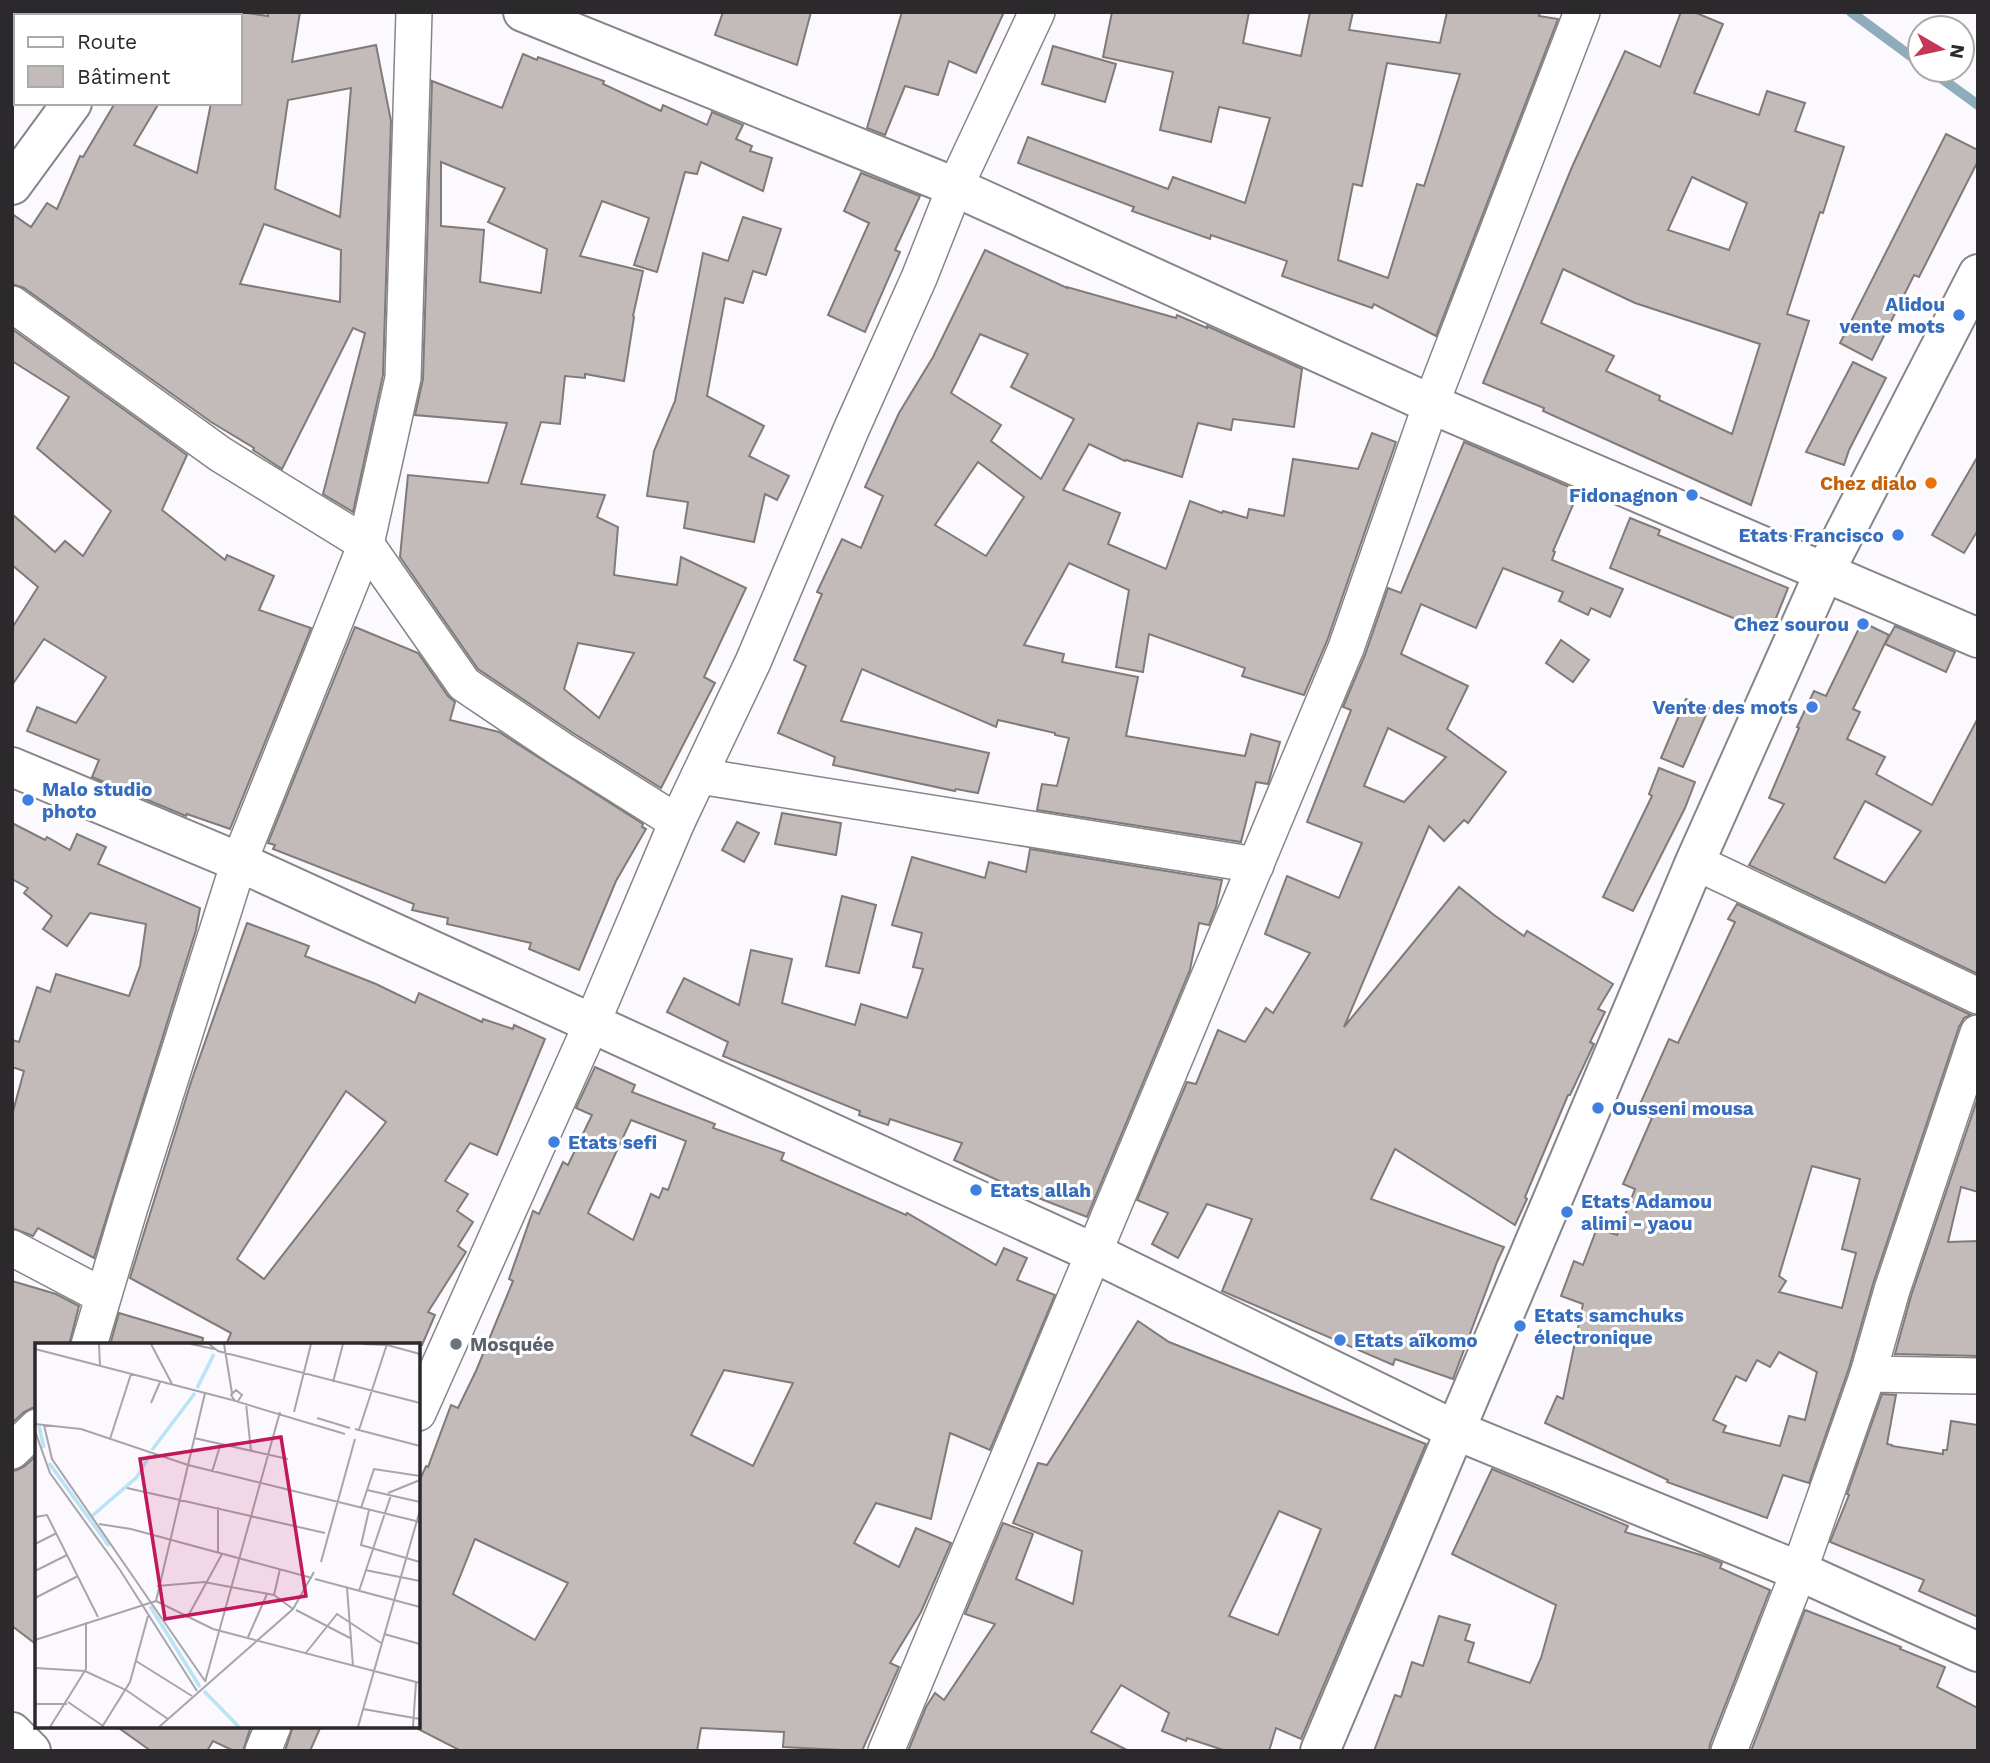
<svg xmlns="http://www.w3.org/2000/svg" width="1990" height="1763" font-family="'Work Sans',sans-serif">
<rect width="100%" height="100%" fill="#fbf8fe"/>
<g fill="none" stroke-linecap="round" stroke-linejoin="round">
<!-- stream -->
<g stroke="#8eacb9" stroke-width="10">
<polyline points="1851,12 1920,63"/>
<polyline points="1930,70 1978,105"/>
</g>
</g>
<!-- building -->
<g fill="#c2bbb9" stroke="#807a78" stroke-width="2" fill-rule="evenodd">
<path d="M240,12L268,16V12H300L292,62L376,45L391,121L383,375L353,512L323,494L365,333L353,328L282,469L253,450L254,448L211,422L24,288L12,284V214L31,227L47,203L57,209L80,156L83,157L115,103H159L134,145L197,173L211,103H240ZM351,88L340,217L275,189L288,100ZM264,224L341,250L340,302L240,284Z"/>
<polygon points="723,12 811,12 797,65 715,35"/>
<polygon points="902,12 1004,12 976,73 949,61 938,95 905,86 885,135 867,128"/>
<path d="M1112,12H1249L1243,43L1301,56L1310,12H1353L1349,30L1440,43L1447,12H1540L1539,16L1558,19L1436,336L1374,304L1372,308L1282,276L1287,261L1211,235L1210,239L1132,211L1134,207L1018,163L1028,137L1168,189L1173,177L1245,203L1270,118L1219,107L1211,142L1160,130L1173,72L1103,57ZM1387,63L1460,74L1424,186L1417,184L1388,278L1338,260L1353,184L1362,186Z"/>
<path d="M1681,12H1694L1723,24L1694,93L1759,115L1767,91L1805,103L1795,131L1844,147L1823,213L1820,212L1787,314L1809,321L1751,505L1543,411L1544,408L1483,383L1572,167L1625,51L1660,67ZM1692,177L1747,203L1729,250L1668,230ZM1563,269L1635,303L1760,344L1732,434L1659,400L1660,396L1606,371L1614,356L1541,323Z"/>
<polygon points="1053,46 1116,64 1105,102 1042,84"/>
<path d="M523,54L537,60L538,57L604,81L603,84L661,111L663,105L707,125L712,112L743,125L736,139L752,146L750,151L772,158L763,191L701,162L697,174L685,172L657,272L634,265L649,218L602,201L580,256L643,271L633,316L634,317L624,381L585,374V378L565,376L560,424L541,422L521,484L605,495L597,517L618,527L614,575L677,585L681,557L746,588L704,677L715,683L661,788L573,733L478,669L400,557L408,475L488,483L507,423L415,415L423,379L432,81L502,108ZM441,162L505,188L488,222L547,249L541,293L480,282L484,230L441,226ZM578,643L634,653L599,718L564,689Z"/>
<polygon points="1946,134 1978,150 1978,161 1919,277 1914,275 1872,360 1840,343"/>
<polygon points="861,173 920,196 895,250 900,252 865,332 828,315 869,223 844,211"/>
<polygon points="743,217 781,229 766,275 753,271 743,303 725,298 707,396 764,426 749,456 789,476 777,500 765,494 754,542 684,528 688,502 647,496 654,451 675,401 703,253 728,261"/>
<path d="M985,250L1067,288V287L1176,318L1177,315L1207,328V326L1302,369L1294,427L1233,419L1231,430L1198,423L1182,477L1126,460L1125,461L1089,444L1063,490L1120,513L1108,544L1166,569L1190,501L1222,513L1223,511L1247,518L1249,509L1284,516L1293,459L1358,469L1372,433L1396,442L1327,641L1304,695L1242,676L1245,668L1149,634L1143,672L1116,667L1129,590L1069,563L1024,645L1064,654L1062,662L1138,677L1126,736L1245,756L1251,734L1280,742L1268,784L1256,782L1241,842L1037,810L1042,784L1057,786L1069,738L1055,735V733L998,720L996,727L862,669L841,721L989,753L978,793L956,789L955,791L833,765L835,757L778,733L806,666L794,660L822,594L817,592L842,539L861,548L883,496L865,487L899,413L933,357ZM980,334L1028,354L1011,387L1074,419L1041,479L991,441L1001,425L951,393ZM978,462L1024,497L986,556L935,525Z"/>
<polygon points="12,329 187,455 162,510 225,560 227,555 274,576 259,610 311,628 230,829 187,814 186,816 92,777 99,760 27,731 37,707 76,723 106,677 44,639 12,685 12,628 38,587 12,565 12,514 55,552 65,541 83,556 111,511 37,448 69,397 12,361"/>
<polygon points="1853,362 1886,378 1849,450 1844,465 1806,452"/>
<path d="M1464,442L1579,491L1553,551L1555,552L1552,560L1623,589L1610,617L1591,608L1588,615L1559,601L1563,592L1503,568L1476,628L1421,604L1401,654L1468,686L1447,729L1506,772L1468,823L1464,820L1444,841L1429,826L1344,1027L1459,887L1494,915L1524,936L1527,931L1613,984L1598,1009L1605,1012L1590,1042L1594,1044L1570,1095H1568L1525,1197L1527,1199L1515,1225L1395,1149L1371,1199L1504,1247L1497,1262L1453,1379L1395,1359L1393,1365L1222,1291L1252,1219L1207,1204L1178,1258L1152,1244L1168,1213L1137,1200L1187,1082L1196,1084L1218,1030L1245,1042L1266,1008L1273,1013L1310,953L1265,934L1287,876L1339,898L1362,843L1307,822L1351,710L1343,707L1365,655L1388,588L1401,593ZM1388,728L1446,757L1404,802L1364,786Z"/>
<polygon points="1978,456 1978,530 1964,553 1932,535"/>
<polygon points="1630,518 1660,530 1658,535 1788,588 1770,633 1610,568"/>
<path d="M1862,622L1889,635L1853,709L1860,712L1847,739L1885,757L1876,774L1932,805L1978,718V974L1749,865L1784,804L1769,798L1799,728L1797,727L1814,691L1826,696ZM1865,801L1921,831L1885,883L1834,858Z"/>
<polygon points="1895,626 1955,652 1946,672 1885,644"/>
<polygon points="355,627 418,653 448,696 455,702 450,720 499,732 643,824 642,827 646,829 616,881 579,970 529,949 531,943 447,924 448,918 412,910 414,904 273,849 275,845 268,843"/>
<polygon points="1561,640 1589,660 1573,682 1546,663"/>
<polygon points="1686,699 1709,708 1683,767 1661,758"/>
<polygon points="1659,768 1695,782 1685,808 1633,911 1603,897 1652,796 1649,794"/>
<polygon points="782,813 841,823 836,855 775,844"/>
<polygon points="737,822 759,833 744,862 722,850"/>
<polygon points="12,823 45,840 47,837 70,850 77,834 106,847 98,864 200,908 196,930 94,1258 38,1228 33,1236 12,1228 12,1115 24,1071 12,1067 12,1040 19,1042 37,987 50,992 56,974 129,996 140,966 146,924 90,913 67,946 43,929 52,916 24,893 28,888 12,879"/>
<polygon points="1030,849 1222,880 1216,907 1209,925 1199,923 1190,970 1087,1217 1023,1192 954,1160 962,1143 890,1119 888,1125 859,1115 860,1111 723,1056 728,1042 667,1012 684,978 739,1005 751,950 792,959 782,1003 855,1025 861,1004 907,1018 923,969 913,967 922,933 892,925 912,857 985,878 989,862 1026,872"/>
<polygon points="842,896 876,905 859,973 826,966"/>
<path d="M1737,904L1971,1015L1964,1018L1959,1027L1873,1284L1849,1368L1809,1483L1783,1475L1767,1518L1667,1482L1668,1480L1545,1423L1557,1396L1563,1399L1583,1304L1561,1296L1574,1261L1583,1265L1597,1228L1617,1235L1635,1189L1623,1184L1652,1118L1637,1111L1669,1039L1678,1043L1735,922L1728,919ZM1812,1166L1860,1179L1842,1249L1856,1253L1842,1308L1779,1292L1786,1281L1779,1276ZM1779,1352L1817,1372L1805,1420L1789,1416L1780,1446L1723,1432L1726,1426L1713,1420L1736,1376L1746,1381L1757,1360L1770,1367Z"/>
<path d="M247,923L309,946L305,956L376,984L415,1003L419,993L482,1022L483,1019L513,1029L514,1025L545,1039L497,1155L470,1143L445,1181L468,1194L457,1211L473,1222L458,1246L466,1252L428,1312L435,1315L422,1345H226L231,1333L130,1278L191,1082ZM346,1091L386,1122L264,1279L237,1259Z"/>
<path d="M595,1067L635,1085L632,1092L715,1124L713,1128L784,1153L781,1160L906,1215L907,1213L996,1265L1004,1248L1027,1258L1017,1280L1055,1295L990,1450L950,1433L931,1519L876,1503L854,1543L899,1567L916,1528L951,1543L921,1612L890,1663L899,1667L862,1751L783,1747L784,1732L701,1728L697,1751H461L418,1729V1484L426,1466L428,1467L451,1405L458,1408L476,1371L513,1281L509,1279L533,1211L539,1214L563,1162L568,1165L592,1115L576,1108ZM631,1120L686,1141L668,1190L663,1188L659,1198L651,1194L633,1240L588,1213ZM724,1370L793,1383L753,1466L691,1435ZM475,1539L568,1583L535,1640L453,1594Z"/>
<polygon points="1978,1097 1978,1192 1961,1187 1948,1242 1978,1241 1978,1356 1895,1354 1911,1296"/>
<polygon points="12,1281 56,1294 79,1306 69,1345 37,1345 37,1407 32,1408 24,1412 12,1423"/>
<polygon points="119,1313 203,1338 202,1345 110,1345"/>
<path d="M1138,1321L1169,1342L1426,1444L1301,1739L1276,1728L1269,1751H1226L1187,1738L1186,1741L1162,1731L1169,1713L1121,1685L1091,1732L1129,1751H908L926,1707L935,1693L944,1700L995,1624L965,1614L1003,1523L1033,1534L1016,1579L1073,1604L1082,1551L1013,1523L1038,1463L1047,1465ZM1279,1511L1321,1529L1278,1635L1229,1616Z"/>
<polygon points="1882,1394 1896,1395 1887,1444 1892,1445 1892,1446 1943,1454 1943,1450 1947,1450 1951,1421 1978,1425 1978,1617 1919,1591 1924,1580 1830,1542 1849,1495 1847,1494"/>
<polygon points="37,1455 37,1645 12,1626 12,1471 17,1470 25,1466"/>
<polygon points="1492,1469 1628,1526 1625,1532 1704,1556 1722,1563 1720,1568 1770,1590 1710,1744 1709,1751 1374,1751 1395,1695 1401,1697 1412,1662 1423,1666 1439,1616 1470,1625 1465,1640 1474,1643 1468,1662 1530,1683 1541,1658 1556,1605 1452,1554"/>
<polygon points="1805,1610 1901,1647 1900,1649 1945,1667 1937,1687 1978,1708 1978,1751 1751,1751"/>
<polygon points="116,1726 251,1726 243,1751 234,1751 213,1741 207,1751 151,1751"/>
<polygon points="293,1726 321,1726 310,1751 285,1751"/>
</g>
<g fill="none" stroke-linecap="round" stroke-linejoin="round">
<!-- street casing -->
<g stroke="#87858a" stroke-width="38">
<g id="street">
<polyline points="12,304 220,454 366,544 464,684 562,750 677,822"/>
<polyline points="699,776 1256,865"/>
<polyline points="1695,862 1978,996"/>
<polyline points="12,1248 103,1296"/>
<polyline points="89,1345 130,1207 239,862 366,544 403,378 414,12"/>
<polyline points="1868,1374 1978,1376"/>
<polyline points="418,1413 592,1023 677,822 753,662 851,430 919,278 955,187 1037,12"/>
<polyline points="12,1451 37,1427"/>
<polyline points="263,1751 273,1726"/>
<polyline points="886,1751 1346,648 1431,404 1582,12"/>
<polyline points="1729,1751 1799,1571 1868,1374 1892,1290 1978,1033"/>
</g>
</g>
<!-- secondary casing -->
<g stroke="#87858a" stroke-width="42">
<g id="secondary">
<polyline points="523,12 955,187 1431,404 1978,638"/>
<polyline points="137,16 139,12"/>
<polyline points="12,185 72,103"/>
<polyline points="12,767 239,862 1094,1253 1455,1430 1799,1571 1978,1652"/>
<polyline points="1320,1751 1695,862 1824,573 1978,274"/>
</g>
</g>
<!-- primary casing -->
<g stroke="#87858a" stroke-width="42">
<polyline id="primary" points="12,1732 31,1751"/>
</g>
<!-- street -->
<use href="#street" stroke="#fff" stroke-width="35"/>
<!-- secondary -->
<use href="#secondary" stroke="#fff" stroke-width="38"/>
<!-- primary -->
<use href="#primary" stroke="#fff" stroke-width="38"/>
</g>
<!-- markers -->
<g fill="#3f7fe0" stroke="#fff" stroke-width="2.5">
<circle cx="1959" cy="315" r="7"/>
<circle cx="1692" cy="495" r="7"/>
<circle cx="1898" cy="535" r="7"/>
<circle cx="1863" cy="624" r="7"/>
<circle cx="1812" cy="707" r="7"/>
<circle cx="28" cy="800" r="7"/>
<circle cx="1598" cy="1108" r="7"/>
<circle cx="554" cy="1142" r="7"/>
<circle cx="976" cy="1190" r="7"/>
<circle cx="1567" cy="1212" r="7"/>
<circle cx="1520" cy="1326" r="7"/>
<circle cx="1340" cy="1340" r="7"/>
</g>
<circle fill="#e8710a" stroke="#fff" stroke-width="2.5" cx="1931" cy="483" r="7"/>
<circle fill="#6b7280" stroke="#fff" stroke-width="2.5" cx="456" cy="1344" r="7"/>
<g text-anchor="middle" stroke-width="6" stroke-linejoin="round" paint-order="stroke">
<!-- shop labels -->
<g font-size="19" font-weight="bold" fill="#366cbe" stroke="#fff" text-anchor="start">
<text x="1945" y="311" text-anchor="end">Alidou<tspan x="1945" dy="22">vente mots</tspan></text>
<text x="1678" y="502" text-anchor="end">Fidonagnon</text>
<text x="1884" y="542" text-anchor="end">Etats Francisco</text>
<text x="1849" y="631" text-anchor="end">Chez sourou</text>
<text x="1798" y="714" text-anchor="end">Vente des mots</text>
<text x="42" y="796">Malo studio<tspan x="42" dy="22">photo</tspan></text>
<text x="1612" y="1115">Ousseni mousa</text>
<text x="568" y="1149">Etats sefi</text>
<text x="990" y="1197">Etats allah</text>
<text x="1581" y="1208">Etats Adamou<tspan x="1581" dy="22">alimi - yaou</tspan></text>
<text x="1534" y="1322">Etats samchuks<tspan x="1534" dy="22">électronique</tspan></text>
<text x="1354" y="1347">Etats aïkomo</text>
</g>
<!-- food labels -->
<g font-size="19" font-weight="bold" fill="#c56008" stroke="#fff" text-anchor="end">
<text x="1917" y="490">Chez dialo</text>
</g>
<!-- worship labels -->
<g font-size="19" font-weight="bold" fill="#5b616d" stroke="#fff" text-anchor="start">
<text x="470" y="1351">Mosquée</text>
</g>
</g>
<!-- overview -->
<g transform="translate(35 1343)">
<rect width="385" height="385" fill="#fbf8fe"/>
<path fill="none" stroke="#b8e4f6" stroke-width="3.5" d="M162,45L179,11M4,83L9,105M117,107L160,50M14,120L74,203M57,173L102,134L115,112M115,263L165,344M169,348L204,384"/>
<path fill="none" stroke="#a8a5aa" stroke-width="2" d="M64,1L65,23M116,1L137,41M156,1L179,6M174,1L183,8L385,60M189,1L197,50M328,1L352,2L385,11M0,6L201,58M298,39L308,1M203,58L207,52L201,47L196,52L200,58L310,91M116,60L125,39M211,60L216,108M259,69L276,1M282,75L315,85M0,81L46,86L153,122L385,179M9,82L17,116L170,338M320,86L385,103M324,87L352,1M0,88L15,130L85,227L162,348M159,95L253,116M75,96L96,31M177,129L185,103M92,145L290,190M332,147L385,159M353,150L385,137M326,165L339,126L385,133M334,167L326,202L385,219M0,174L12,172L63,274M64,181L96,186L277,235M0,201L22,190M183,210V164M286,219L320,96M330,227L385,238M0,228L32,212M280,236L385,264M122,243L169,239L239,252L258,266M312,245L318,323M324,248L356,152M239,252L245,226M0,255L43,233M121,258L178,286L385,340M121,258L170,50M261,267L317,296M152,275L187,211M349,291L385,301M213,294L232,251M0,297L121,258M270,311L302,271L346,300M101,318L157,353M0,325L50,328L91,347L133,376M170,339L245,69M33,359L68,383M0,361H32M328,366L385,376M15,384L51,326V279M67,384L95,339L113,273M124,384L258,266L279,229M323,384L385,167M378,384L381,339"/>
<path fill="#c2185b" fill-opacity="0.15" stroke="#c2185b" stroke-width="3.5" d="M246,94L271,253L130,276L105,116Z"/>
<rect width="385" height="385" fill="none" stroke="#2b292c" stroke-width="3.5"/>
</g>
<!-- border -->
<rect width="1990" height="1763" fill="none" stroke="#2b292c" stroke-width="28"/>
<!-- legend -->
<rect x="14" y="14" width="228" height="91" fill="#ffffff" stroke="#aaa9ab" stroke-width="2"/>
<rect x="28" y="37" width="35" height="10" fill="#ffffff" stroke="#aaa9ab" stroke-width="2"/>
<text x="77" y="49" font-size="21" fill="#2b292c">Route</text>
<rect x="28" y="66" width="35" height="21" fill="#c2bbb9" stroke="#aaa9ab" stroke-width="2"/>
<text x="77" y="84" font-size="21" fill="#2b292c">Bâtiment</text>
<!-- north arrow -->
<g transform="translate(1941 49) rotate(99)"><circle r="33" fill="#ffffff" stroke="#aaa9ab" stroke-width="2"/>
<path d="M0-5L12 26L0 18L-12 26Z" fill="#c53657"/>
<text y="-10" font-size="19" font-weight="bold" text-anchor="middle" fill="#2b292c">N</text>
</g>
</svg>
